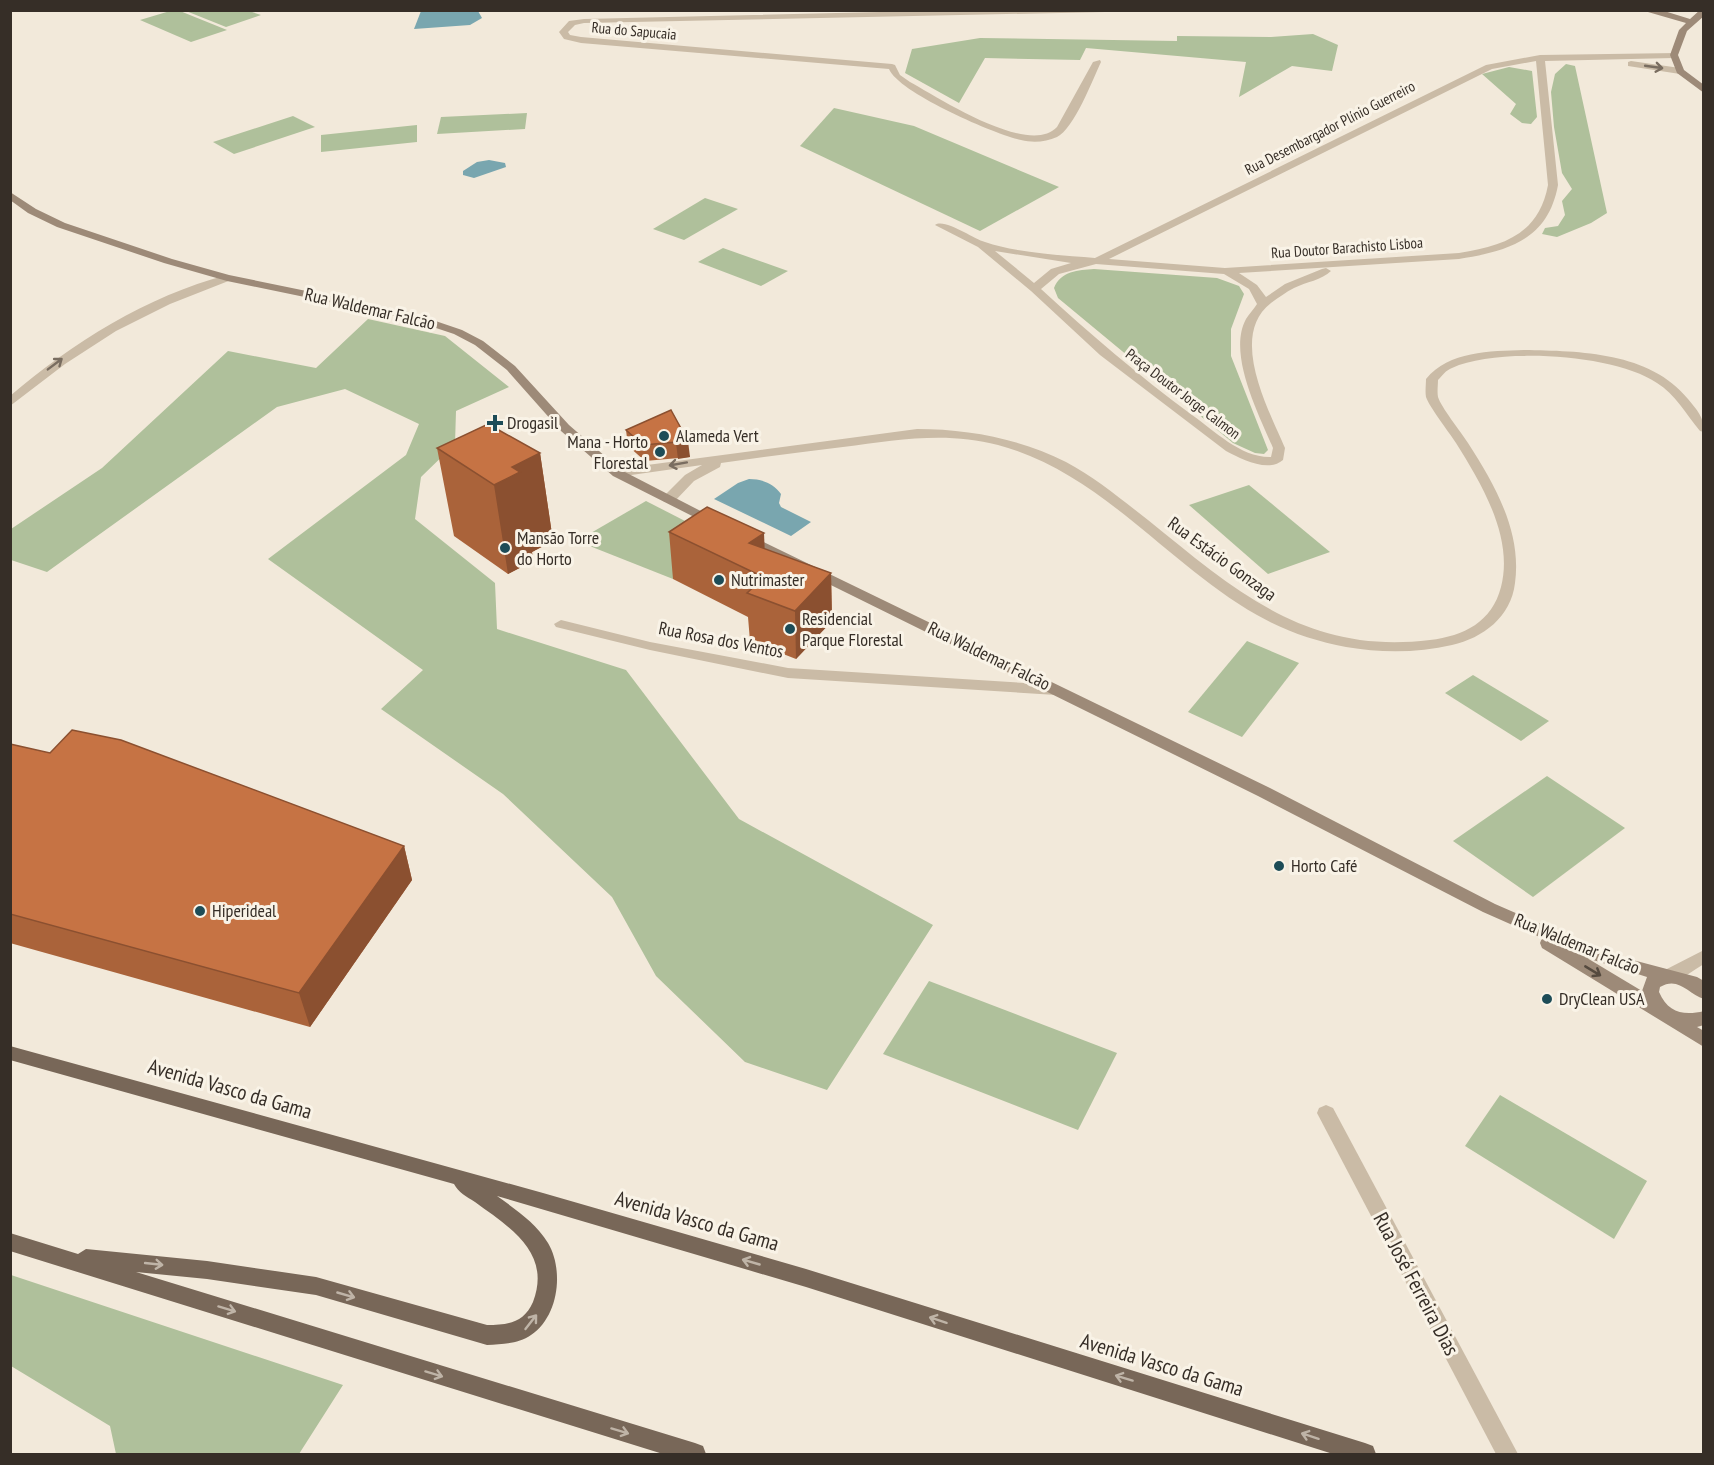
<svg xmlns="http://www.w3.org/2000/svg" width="1714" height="1465" font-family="'PT Sans Narrow',sans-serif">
<rect width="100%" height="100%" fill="#f2e9da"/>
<!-- green -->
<g fill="#afc09b">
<polygon points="170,11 180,11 227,30 191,42 140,20"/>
<polygon points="186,11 249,11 261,15 226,27"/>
<polygon points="1313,34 1338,45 1332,71 1292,66 1239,97 1246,62 1086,48 1080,60 985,58 959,103 905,73 912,49 980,38 1177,41 1177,36 1271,37"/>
<polygon points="1566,64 1575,66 1607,213 1591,223 1557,237 1542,234 1545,228 1558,226 1565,215 1562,201 1572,189 1562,173 1554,127 1551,92 1555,74"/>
<polygon points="1509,67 1532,71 1537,117 1531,124 1522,123 1510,114 1516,104 1482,74"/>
<polygon points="834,108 914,126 1059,187 980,231 800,146"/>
<polygon points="527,113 525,129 437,134 441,117"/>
<polygon points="293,116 315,127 234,154 213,142"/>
<polygon points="417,125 417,142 321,152 321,135"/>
<polygon points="705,198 738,209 684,240 653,229"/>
<polygon points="723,248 788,271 761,286 698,262"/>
<path d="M1094,269L1217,278L1239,286L1244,294L1231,329V356L1268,450L1264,454L1255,453L1233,443L1058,298L1054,288C1061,271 1078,270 1094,269Z"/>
<polygon points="368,319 445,336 509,387 456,411 455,444 421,477 415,519 495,583 497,629 626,670 739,819 933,925 827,1090 745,1062 656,976 612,897 503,794 381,709 423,670 268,559 406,455 419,424 345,389 277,407 47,572 11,560 11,529 102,468 228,351 316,368"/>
<polygon points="1249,485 1330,552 1268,574 1189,505"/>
<polygon points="646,501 728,543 673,579 577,541"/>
<polygon points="1247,641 1299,663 1242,737 1188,712"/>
<polygon points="1473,675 1549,721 1521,741 1445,693"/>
<polygon points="1547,776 1625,828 1533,897 1453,841"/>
<polygon points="929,981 1117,1053 1078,1130 883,1054"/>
<polygon points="1500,1095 1647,1181 1614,1239 1465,1146"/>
<polygon points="10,1275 11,1275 343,1385 299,1454 116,1454 110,1426 11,1366"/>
</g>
<!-- water -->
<g fill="#79a6af">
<polygon points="421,11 478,11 482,18 470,25 414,29"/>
<polygon points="489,160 505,163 506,167 474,178 463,175 463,171 477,162"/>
<path d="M749,479C762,479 773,483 781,494L779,503L781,507L811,522L791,536L714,499L738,483Z"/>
</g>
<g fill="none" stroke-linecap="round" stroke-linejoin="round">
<!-- street -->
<g fill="#cabba6" fill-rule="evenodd">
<path d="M965,10H1109L1105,12L584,23L575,25L568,32L570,35L581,37L892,64L895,65L900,75L910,82C939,98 1029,157 1057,127L1093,62L1100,60L1101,62C1093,79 1074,129 1057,137C1046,142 1033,143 1021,140C994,134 899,93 889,69L581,43L564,39L559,32L569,21L584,19Z"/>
<path d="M1677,53V57L1674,58L1545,61L1558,185C1548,240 1508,251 1459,259L1239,273L1257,285L1266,297L1285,284L1322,269L1326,268L1331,271C1322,280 1306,282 1294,288C1286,292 1278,298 1271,303C1228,336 1269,410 1285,448L1283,460C1268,473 1241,459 1226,451L1100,355L1031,291L978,247L935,225C945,218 973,239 985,242C1017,253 1061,255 1095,258L1486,65L1540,55ZM1536,61L1548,185C1539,234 1504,246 1459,253L1225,268L1109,259L1492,69ZM995,251L1071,263L1051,269L1034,283ZM1096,264L1224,274L1249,289L1257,304C1254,309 1249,314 1246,319C1227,354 1259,415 1273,448L1271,457C1241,458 1215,431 1192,415C1139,376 1090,334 1041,289L1059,274Z"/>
<polygon points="1631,61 1680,68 1684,71 1680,74 1628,66 1628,62"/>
<path d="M227,275L232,278L231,280L170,304L116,331L65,364L10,406V396C72,343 147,296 227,275Z"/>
<path d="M1524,350C1580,351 1650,352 1688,399C1697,410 1704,417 1704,432L1700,431C1686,414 1675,394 1657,383C1614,354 1499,347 1452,368C1446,370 1442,376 1438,380C1438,385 1437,392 1438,397C1441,407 1461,432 1468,443C1495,485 1522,532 1515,583C1511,617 1483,638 1452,645C1418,653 1381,653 1346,647C1315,641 1285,631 1257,615C1167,564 1102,473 998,445C946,431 896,440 843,447C803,452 762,457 721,463L720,467L694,481L674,502H664L663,499L664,496L685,475L702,465L617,477L611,473L617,469L917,429C969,429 1020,439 1066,462C1096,478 1122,500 1148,520C1237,592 1307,655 1430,640C1464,636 1492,622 1501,587C1514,537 1481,483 1456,443C1449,432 1430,408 1426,397C1425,392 1426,384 1426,379C1449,351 1490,351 1524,350Z"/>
<polygon points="561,620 650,642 788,668 1056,685 1063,690 1056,695 788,678 650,650 556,627 554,624"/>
<path d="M1704,950V964C1692,971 1676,985 1663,981L1660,976L1663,971Z"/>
<polygon points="1326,1105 1333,1108 1518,1454 1496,1454 1317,1113 1319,1108"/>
</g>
<!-- secondary -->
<g fill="#9d8a78" fill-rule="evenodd">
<polygon points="1641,10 1661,10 1690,19 1700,10 1704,10 1704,16 1687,31 1678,55 1684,70 1704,85 1704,93 1677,73 1670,55 1679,30 1686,23"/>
<polygon points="10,192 36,209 65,223 172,259 229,275 409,312 462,330 483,341 515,366 569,425 621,470 722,522 720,525 710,525 613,476 561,431 507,370 475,345 454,334 406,318 227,281 164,263 57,227 28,213 10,200"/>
<path d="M747,534L1270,788L1495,904L1610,954L1697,977L1704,981V999C1688,994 1679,976 1660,987L1659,992C1668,1013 1684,1016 1704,1011V1025L1697,1027L1704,1031V1047L1542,948L1540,943L1542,938L1483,912L1258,796L742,541L740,538ZM1587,958L1647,977L1642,991Z"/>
</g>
<!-- primary -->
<path fill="#786758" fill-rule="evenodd" d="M10,1046L543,1193L806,1269L1365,1443L1373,1446L1376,1454H1333L806,1287L497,1196C515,1209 536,1223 548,1243C564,1270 559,1316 531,1335C518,1344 502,1344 487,1345L316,1295L207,1279L136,1272L695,1443L703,1446L706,1454H663L10,1251V1233L78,1254L86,1249L207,1261L316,1277L487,1325C507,1325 524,1323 533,1302C552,1252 509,1227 475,1202C467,1197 458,1192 454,1184L10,1060Z"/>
</g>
<!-- wall -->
<g fill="#aa633a">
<polygon points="671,410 690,457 645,461 628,446 626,430"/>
<polygon points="437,448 540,453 553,541 532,552 533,561 508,574 454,536"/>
<polygon points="669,532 765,549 831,573 832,621 796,659 750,641 748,617 673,579"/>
<polygon points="10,744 404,846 412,880 310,1027 10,943"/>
</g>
<!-- shaded-wall -->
<g fill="#8b5030">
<polygon points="688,441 690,457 678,459 676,443"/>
<polygon points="540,453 553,541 532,552 533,561 508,574 494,485 512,467"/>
<polygon points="764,533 766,581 757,574 749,543"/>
<polygon points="831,573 832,621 796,659 795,611"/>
<polygon points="404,846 412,880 310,1027 299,993"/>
</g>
<!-- building -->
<g fill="#c67344" stroke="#8b5030" stroke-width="1.5">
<polygon points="671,410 688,441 643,445 626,430"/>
<polygon points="488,424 540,453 512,467 520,472 494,485 437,448"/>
<polygon points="707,507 764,533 749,543 831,573 795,611 747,593 758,583 751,580 757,574 669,532"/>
<polygon points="72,730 121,740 404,846 299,993 10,914 10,744 50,753"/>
</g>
<!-- one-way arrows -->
<defs><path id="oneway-shaft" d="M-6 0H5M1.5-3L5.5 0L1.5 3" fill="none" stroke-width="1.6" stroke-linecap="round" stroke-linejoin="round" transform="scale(1.5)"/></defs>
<g stroke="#796d60">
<use href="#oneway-shaft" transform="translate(1654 67) rotate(8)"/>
<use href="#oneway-shaft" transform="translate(55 364) rotate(-37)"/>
<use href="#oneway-shaft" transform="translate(678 464) rotate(170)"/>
</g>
<use stroke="#554a3f" href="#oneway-shaft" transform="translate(1593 971) rotate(31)"/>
<g stroke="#bfb4a7">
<use href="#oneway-shaft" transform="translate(751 1262) rotate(-164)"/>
<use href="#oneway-shaft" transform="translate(154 1264) rotate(6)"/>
<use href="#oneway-shaft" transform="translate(346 1295) rotate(16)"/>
<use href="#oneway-shaft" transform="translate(227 1309) rotate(17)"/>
<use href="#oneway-shaft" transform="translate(938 1320) rotate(-162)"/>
<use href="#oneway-shaft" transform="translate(531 1322) rotate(-52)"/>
<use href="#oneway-shaft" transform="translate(434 1374) rotate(17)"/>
<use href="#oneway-shaft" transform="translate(1124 1378) rotate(-163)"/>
<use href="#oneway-shaft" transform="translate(620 1431) rotate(17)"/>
<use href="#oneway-shaft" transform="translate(1310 1436) rotate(-162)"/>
</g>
<!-- markers -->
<g fill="#1d4c57" stroke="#f9f3e7" stroke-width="2">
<path d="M492 414h6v6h6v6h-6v6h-6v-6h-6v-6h6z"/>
<circle cx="664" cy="436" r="6"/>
<circle cx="660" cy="452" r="6"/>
<circle cx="505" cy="548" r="6"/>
<circle cx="719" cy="580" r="6"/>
<circle cx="790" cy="629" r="6"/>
<circle cx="1279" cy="866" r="6"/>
<circle cx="200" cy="911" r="6"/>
<circle cx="1547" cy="999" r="6"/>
</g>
<g text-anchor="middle" stroke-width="6" stroke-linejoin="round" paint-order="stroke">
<!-- far-street labels -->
<g font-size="15" fill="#362e27" stroke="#f9f3e7">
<text transform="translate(634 31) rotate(5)" y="5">Rua do Sapucaia</text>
<text transform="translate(1330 128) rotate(-27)" y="5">Rua Desembargador Plínio Guerreiro</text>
<text transform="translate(1347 248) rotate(-4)" y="5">Rua Doutor Barachisto Lisboa</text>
<text transform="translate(1183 394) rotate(37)" y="5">Praça Doutor Jorge Calmon</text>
</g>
<!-- street labels -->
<g font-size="18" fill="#362e27" stroke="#f9f3e7">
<text transform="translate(370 309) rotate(13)" y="6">Rua Waldemar Falcão</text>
<text transform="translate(1222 559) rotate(36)" y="6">Rua Estácio Gonzaga</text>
<text transform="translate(721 640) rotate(11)" y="6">Rua Rosa dos Ventos</text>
<text transform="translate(989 656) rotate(26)" y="6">Rua Waldemar Falcão</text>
<text transform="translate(1577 944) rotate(22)" y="6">Rua Waldemar Falcão</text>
</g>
<!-- poi labels -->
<g font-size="18" fill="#362e27" stroke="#f9f3e7" text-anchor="start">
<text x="507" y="429">Drogasil</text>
<text x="676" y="442">Alameda Vert</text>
<text x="648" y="448" text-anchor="end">Mana - Horto<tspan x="648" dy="21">Florestal</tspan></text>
<text x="517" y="544">Mansão Torre<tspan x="517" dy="21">do Horto</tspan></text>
<text x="731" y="586">Nutrimaster</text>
<text x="802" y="625">Residencial<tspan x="802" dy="21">Parque Florestal</tspan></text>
<text x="1291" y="872">Horto Café</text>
<text x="212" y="917">Hiperideal</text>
<text x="1559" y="1005">DryClean USA</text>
</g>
<!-- near-street labels -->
<g font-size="21" fill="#362e27" stroke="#f9f3e7">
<text transform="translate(230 1089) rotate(16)" y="7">Avenida Vasco da Gama</text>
<text transform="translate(697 1221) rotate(16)" y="7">Avenida Vasco da Gama</text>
<text transform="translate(1416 1284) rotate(62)" y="7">Rua José Ferreira Dias</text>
<text transform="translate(1162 1365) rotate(17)" y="7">Avenida Vasco da Gama</text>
</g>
</g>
<!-- border -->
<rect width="1714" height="1465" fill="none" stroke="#362e27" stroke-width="24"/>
</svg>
